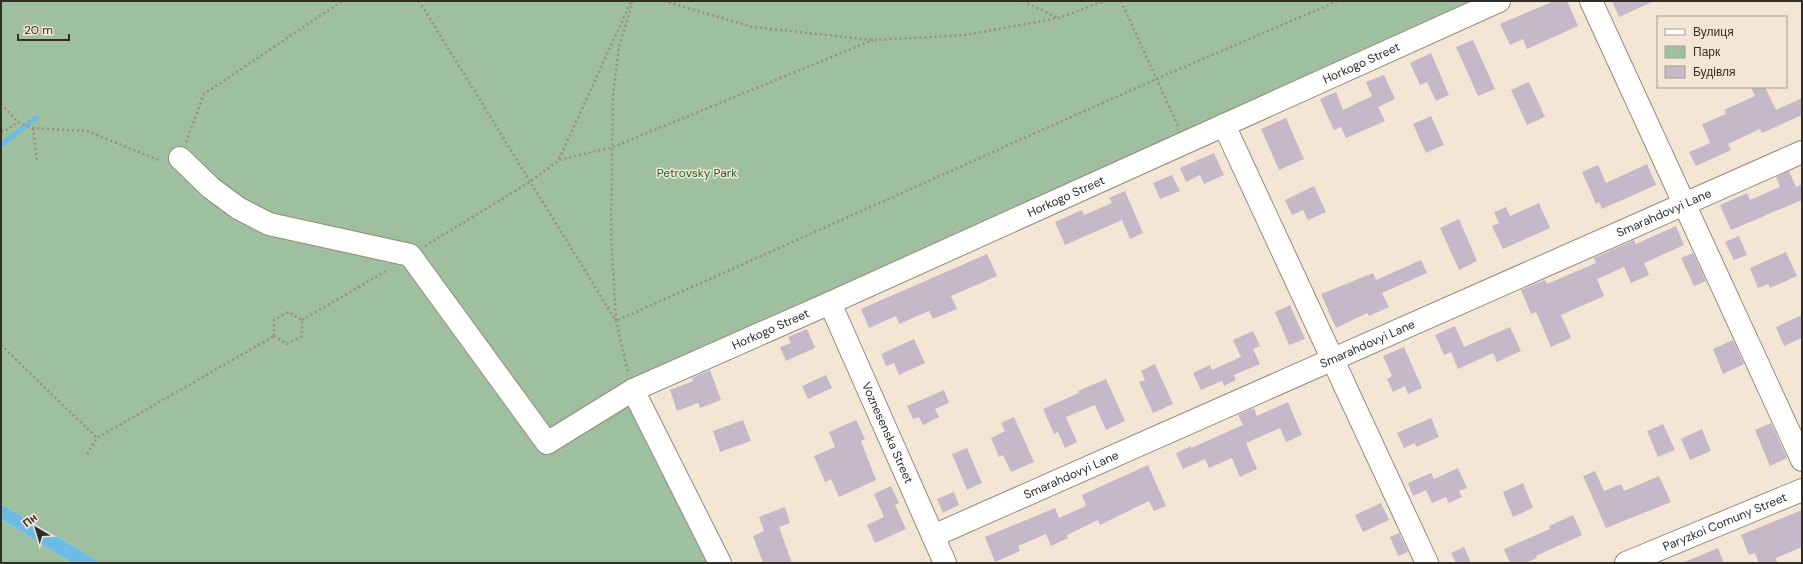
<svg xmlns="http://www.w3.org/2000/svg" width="1803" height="564" font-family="'DM Sans',sans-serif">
<rect width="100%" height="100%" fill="#f4e6d5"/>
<!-- green -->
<g fill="#9ec09e">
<polygon points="1,1 1499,1 633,389 720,563 102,563 1,504"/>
<polygon points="1,519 72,563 1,563"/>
</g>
<!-- water -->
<polygon fill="#6dbce5" points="1,504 102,563 72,563 1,519"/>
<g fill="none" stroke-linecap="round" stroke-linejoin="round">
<!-- stream -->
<polyline stroke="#6dbce5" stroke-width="5" points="1,145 36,118"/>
</g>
<!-- building -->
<g fill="#c5b9c9">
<polygon points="1554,1 1567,1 1578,26 1527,49 1523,39 1510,45 1500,24"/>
<polygon points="1612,1 1654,1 1619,17"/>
<polygon points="1473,40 1495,89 1478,96 1456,47"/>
<polygon points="1431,53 1449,95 1436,101 1427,82 1420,85 1410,63"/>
<polygon points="1384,75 1395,99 1378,107 1385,121 1346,138 1341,127 1334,130 1320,99 1336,92 1343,110 1372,96 1366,82"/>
<polygon points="1529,82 1545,117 1527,125 1511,90"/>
<polygon points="1751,87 1765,87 1776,110 1802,98 1802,115 1762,133 1760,129 1728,144 1731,150 1696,166 1689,152 1710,143 1702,124 1726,114 1724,110 1755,96"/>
<polygon points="1431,116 1444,145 1426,153 1413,124"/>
<polygon points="1286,118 1304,159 1279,170 1261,129"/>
<polygon points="1214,153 1224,175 1204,184 1200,175 1186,182 1180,168"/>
<polygon points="1647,164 1656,185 1602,209 1599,202 1596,204 1582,172 1598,165 1606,183"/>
<polygon points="1789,171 1796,187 1802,184 1802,200 1731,230 1720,205 1747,193 1750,200 1780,187 1776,177"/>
<polygon points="1172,175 1180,191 1160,199 1153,183"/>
<polygon points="1314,186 1326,212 1308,220 1303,210 1292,215 1285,200"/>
<polygon points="1125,191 1143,233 1130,239 1122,220 1065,245 1055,222 1082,210 1084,215 1112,203 1109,198"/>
<polygon points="1539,203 1550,228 1503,249 1492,226 1499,223 1494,212 1506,207 1510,216"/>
<polygon points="1459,219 1477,261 1459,270 1440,228"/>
<polygon points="1676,226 1684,245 1644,263 1649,275 1631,283 1624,267 1597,279 1604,296 1561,315 1571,338 1551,347 1536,312 1531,314 1521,290 1545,280 1547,284 1596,263 1594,258 1634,240 1636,244"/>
<polygon points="1739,236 1747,255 1734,260 1725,242"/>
<polygon points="1786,252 1797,276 1770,288 1768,284 1758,288 1750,268"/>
<polygon points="1693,253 1706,281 1694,286 1681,258"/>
<polygon points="987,254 997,276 951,296 957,309 933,319 929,311 899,324 896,316 869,328 861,309"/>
<polygon points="1421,260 1427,273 1382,293 1389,307 1369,316 1367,313 1336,328 1321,294 1373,273 1376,280"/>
<polygon points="1290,305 1305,339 1289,345 1275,312"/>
<polygon points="1802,315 1802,338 1784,346 1776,327"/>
<polygon points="1455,326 1464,347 1510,327 1521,351 1497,362 1493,353 1458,369 1451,352 1444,355 1435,335"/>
<polygon points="807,329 815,348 786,361 780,347 791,343 788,337"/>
<polygon points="1253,331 1260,346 1253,349 1260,364 1234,375 1236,380 1224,386 1222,381 1201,390 1193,373 1210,365 1212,370 1241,357 1233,340"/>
<polygon points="914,339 925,363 899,375 894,363 886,366 881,354"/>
<polygon points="1733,340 1744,364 1723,374 1713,349"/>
<polygon points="1404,347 1422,388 1408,394 1405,386 1393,392 1387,379 1392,376 1383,356"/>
<polygon points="1155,364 1173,404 1153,413 1139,382 1145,380 1141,371"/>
<polygon points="710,370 721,400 700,408 698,403 677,411 670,390 693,381 692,378"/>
<polygon points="826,375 832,388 808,399 802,386"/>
<polygon points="1106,379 1125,421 1106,430 1095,405 1066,417 1077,442 1065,448 1058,432 1054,434 1043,409 1079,393 1078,391"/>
<polygon points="944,390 949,403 935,409 939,417 923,425 919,417 913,419 907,406"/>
<polygon points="1288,402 1302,435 1286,442 1280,428 1246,443 1257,469 1240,477 1232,458 1209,468 1205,459 1183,469 1176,453 1191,446 1191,448 1243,425 1238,415 1254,408 1257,416"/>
<polygon points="1014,417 1034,462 1011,472 1003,455 999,457 991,438 1005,431 1001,423"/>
<polygon points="1431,418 1439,437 1416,447 1415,443 1404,448 1397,433"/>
<polygon points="743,420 751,441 720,452 713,431"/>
<polygon points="856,420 865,439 861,441 876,480 839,497 831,479 825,482 814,456 835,447 829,432"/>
<polygon points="1771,423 1787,458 1770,466 1755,430"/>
<polygon points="1663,424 1675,450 1658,457 1647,431"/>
<polygon points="1702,429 1711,451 1690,460 1681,439"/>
<polygon points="967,448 982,483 967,490 952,454"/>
<polygon points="1148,465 1166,506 1154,511 1149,501 1100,525 1098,520 1067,535 1068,538 1051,546 1046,534 1018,546 1020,551 995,562 985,537 1055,508 1059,518 1086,506 1082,495"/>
<polygon points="1458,468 1467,488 1459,491 1462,497 1449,503 1446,497 1432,503 1426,490 1413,496 1408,483 1431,473 1434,479"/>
<polygon points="1595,471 1604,491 1621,484 1624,491 1659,476 1671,502 1606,528 1583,476"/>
<polygon points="1523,483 1533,508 1513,517 1503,492"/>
<polygon points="891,486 899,503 895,505 906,529 875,543 867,525 884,517 874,494"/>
<polygon points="954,492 959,505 943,513 937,499"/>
<polygon points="1381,503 1389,520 1363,532 1355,515"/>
<polygon points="785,507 790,523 779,527 792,563 763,563 753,536 764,531 759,517"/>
<polygon points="1802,510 1802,547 1776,558 1777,563 1759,563 1755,553 1749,555 1741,535"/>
<polygon points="1573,515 1582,535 1536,556 1537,558 1525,563 1510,563 1504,549 1550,529 1549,526"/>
<polygon points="1399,533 1408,552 1398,556 1390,537"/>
<polygon points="1464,547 1471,563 1456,563 1451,553"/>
<polygon points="1718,548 1724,563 1682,563"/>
</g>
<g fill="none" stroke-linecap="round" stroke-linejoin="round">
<!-- minor casing -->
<g stroke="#978a7a" stroke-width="24">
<g id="minor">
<polyline points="1591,1 1802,460"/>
<polyline points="1224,125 1427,563"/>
<path id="s1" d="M180,158L211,188L238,208L269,224L410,255L547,443L633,390L830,303L1499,1"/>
<path id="s2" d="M830,303L945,563"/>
<polyline points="633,390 720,563"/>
<path id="s3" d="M933,536L1802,152"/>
<path id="s4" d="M1626,563L1802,490"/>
</g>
</g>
<!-- path -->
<g stroke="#999083" stroke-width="2.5" stroke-dasharray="2 3" stroke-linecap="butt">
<polyline points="419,1 616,321 628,372"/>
<polyline points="633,1 619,47 613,95 611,236 616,321 1156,79 1338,1"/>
<polyline points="664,1 752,27 873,40 966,35 1058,18 1105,1"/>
<polyline points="1023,1 1058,18"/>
<polyline points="1121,1 1178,126"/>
<polyline points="1,104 18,122 33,128 87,131 161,161"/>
<polyline points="33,128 37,160"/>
<polyline points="1,131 5,131 18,122"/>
<polyline points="186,142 204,94 342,1"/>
<polyline points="559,159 631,2"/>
<polyline points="425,246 530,182 559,160 613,147 873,40"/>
<polyline points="302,320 388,270"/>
<polyline points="274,336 274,320 288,312 302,320"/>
<polyline points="274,336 287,344 302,336 302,320"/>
<polyline points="1,345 97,438"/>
<polyline points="87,454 97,438 274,336"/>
</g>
<!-- minor -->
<use href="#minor" stroke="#fff" stroke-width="22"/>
</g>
<g text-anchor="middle" stroke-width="3" stroke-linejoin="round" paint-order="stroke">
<!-- street labels -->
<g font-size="12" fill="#322d26" stroke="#f4e6d5">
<text dy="4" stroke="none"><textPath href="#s1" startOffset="1388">Horkogo Street</textPath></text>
<text dy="4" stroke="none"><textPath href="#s1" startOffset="1064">Horkogo Street</textPath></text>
<text dy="4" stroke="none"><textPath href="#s3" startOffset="799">Smarahdovyi Lane</textPath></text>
<text dy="4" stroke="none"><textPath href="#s1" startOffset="740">Horkogo Street</textPath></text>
<text dy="4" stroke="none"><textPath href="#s3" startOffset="475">Smarahdovyi Lane</textPath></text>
<text dy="4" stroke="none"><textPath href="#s2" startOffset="142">Voznesenska Street</textPath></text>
<text dy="4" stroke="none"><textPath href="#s3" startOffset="151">Smarahdovyi Lane</textPath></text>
<text dy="4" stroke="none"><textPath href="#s4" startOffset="107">Paryzkoi Comuny Street</textPath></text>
</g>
<!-- park labels -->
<g font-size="12" fill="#186824" stroke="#f4e6d5">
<text x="697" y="177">Petrovsky Park</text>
</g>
</g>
<!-- border -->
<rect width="1803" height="564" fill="none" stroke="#322d26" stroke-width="4"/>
<!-- legend -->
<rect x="1657" y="16" width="130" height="72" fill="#f4e6d5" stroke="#a69c8f"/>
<rect x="1665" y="29" width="20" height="6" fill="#ffffff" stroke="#a69c8f"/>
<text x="1693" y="36" font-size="12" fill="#322d26">Вулиця</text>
<rect x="1665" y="46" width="20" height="12" fill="#9ec09e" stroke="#a69c8f"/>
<text x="1693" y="56" font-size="12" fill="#322d26">Парк</text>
<rect x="1665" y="66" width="20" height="12" fill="#c5b9c9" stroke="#a69c8f"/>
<text x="1693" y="76" font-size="12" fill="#322d26">Будівля</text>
<!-- north arrow -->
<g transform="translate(36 528) rotate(322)" stroke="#f4e6d5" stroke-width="3" paint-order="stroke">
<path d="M0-3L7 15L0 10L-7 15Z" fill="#322d26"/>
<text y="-6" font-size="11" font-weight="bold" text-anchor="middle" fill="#322d26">Пн</text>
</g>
<!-- scale -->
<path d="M18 34v6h51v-6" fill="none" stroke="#322d26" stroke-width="2"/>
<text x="24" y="34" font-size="12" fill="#322d26" stroke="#f4e6d5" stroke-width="3" paint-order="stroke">20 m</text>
</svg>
